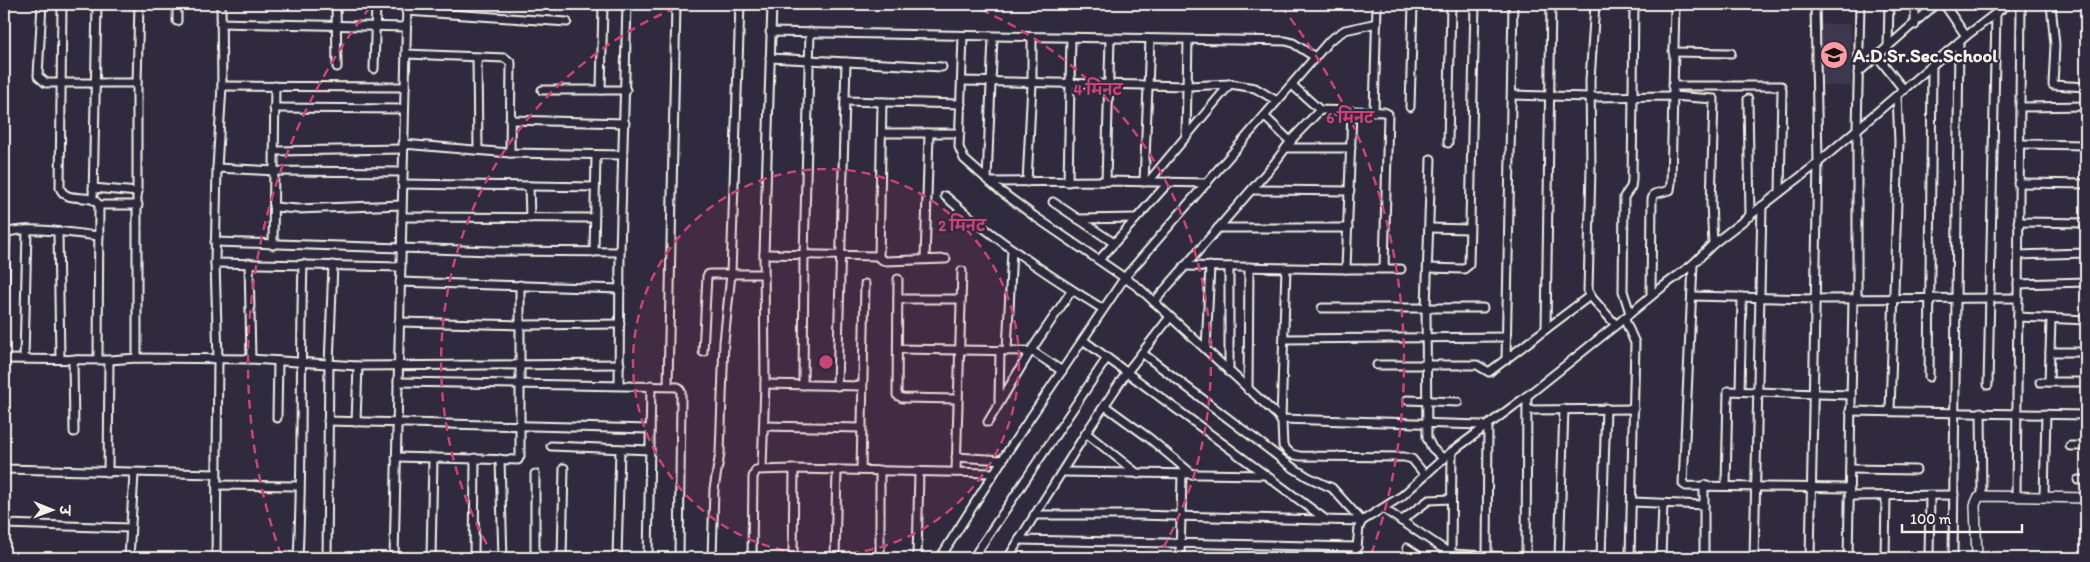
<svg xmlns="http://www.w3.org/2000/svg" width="2090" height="562" font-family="Itim,'Playpen Sans Deva',sans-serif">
<rect width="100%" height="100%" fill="#2f2a3d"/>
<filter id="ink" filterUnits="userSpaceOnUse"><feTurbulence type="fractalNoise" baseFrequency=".02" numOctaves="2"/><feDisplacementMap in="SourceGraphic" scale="10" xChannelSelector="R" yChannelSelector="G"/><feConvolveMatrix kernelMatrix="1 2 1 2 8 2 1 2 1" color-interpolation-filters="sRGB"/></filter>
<g filter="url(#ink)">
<!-- built -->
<polygon fill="#3e384e" points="1817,24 1851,24 1851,86 1816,85"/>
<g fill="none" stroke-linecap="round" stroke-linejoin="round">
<!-- minor casing -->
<g stroke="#f4f1e8" stroke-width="11">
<g id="minor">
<polyline points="42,4 38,76 46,83 137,83"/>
<path d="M62,4L60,188C67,205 90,191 99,205L98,359"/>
<polyline points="336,4 337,67"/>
<polyline points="1595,4 1590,80 1591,168 1588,291 1592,298 1616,325"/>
<polyline points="1944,4 1966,36"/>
<polyline points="2051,4 2055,45 2053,85 2086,87"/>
<polyline points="406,11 567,22"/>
<polyline points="177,21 177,4"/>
<polyline points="220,23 406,27"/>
<polyline points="1915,25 1915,4"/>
<polyline points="770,32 1286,41 1293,43 1315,57"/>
<polyline points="963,36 959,147 964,159 999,190 1034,216 1138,287 1278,416 1282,423 1283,446 1291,454 1300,456 1404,457 1412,459 1425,475"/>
<polyline points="1888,47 1889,4"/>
<polyline points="1673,52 1731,53"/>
<polyline points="406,54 505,58 511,63 510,153"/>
<polyline points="477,57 478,150"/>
<polyline points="1878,57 1904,90"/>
<polyline points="770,58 942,67"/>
<polyline points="374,69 376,4"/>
<polyline points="1858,73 1936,4"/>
<polyline points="962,81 1188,86 1230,84 1255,88 1277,101"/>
<polyline points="1292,85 1320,110 1384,112 1388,114 1384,268"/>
<polyline points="222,86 405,87"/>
<polyline points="1672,86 1781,86 1782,90 1780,192"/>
<polyline points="542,90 626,90"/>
<polyline points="601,90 603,4"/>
<polyline points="1512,95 1590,97 1672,96 1714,99 1711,203 1713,244"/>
<polyline points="1748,99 1750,216"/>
<polyline points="846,101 961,104"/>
<polyline points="882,102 879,258 885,261 946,259"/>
<polyline points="1410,107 1413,4"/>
<polyline points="2020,107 2086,106"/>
<polyline points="274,108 404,109"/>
<polyline points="1374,112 1377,4"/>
<polyline points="1264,116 1291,142"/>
<polyline points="510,120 625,123"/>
<polyline points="882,133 927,133 929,135 925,259"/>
<polyline points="927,133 960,133"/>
<polyline points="1186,136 1188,40"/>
<polyline points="1448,143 1451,4"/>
<polyline points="403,144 510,153 623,155"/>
<polyline points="2019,144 2086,145"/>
<polyline points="1286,148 1351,148"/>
<polyline points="274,151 403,149"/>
<polyline points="1431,159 1426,308 1427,438 1432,448 1444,459"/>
<polyline points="217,168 275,171 403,172"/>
<polyline points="987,180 993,37"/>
<polyline points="1106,181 1110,39"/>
<polyline points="1149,181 1230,84"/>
<polyline points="990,182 1106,181 1207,183"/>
<polyline points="1027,182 1032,84 1032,37"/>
<polyline points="1068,182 1071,38"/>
<polyline points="1144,182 1150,40"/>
<polyline points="2018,183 2086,184"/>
<polyline points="402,184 595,187"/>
<polyline points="529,186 530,218"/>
<polyline points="93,188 138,192"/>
<polyline points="1252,190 1350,191"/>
<path d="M945,196C994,239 1047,275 1103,309"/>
<polyline points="93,199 97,4"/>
<polyline points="1053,202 1114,243"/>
<polyline points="99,205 138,205"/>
<polyline points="275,207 297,209 402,205"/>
<polyline points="402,217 594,218"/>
<polyline points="1078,219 1136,218"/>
<polyline points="2018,222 2086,223"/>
<polyline points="1218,228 1348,228"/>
<polyline points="1429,228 1469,229"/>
<polyline points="58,233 60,358"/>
<polyline points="215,242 492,251 620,252"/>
<polyline points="273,245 275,86"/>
<polyline points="594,252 596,155"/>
<polyline points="764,254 878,256"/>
<polyline points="2018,255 2086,253"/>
<polyline points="1099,260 1169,182"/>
<polyline points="215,263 401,267"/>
<polyline points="249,263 251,359"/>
<polyline points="1693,264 1683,484 1686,486 1850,488"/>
<polyline points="1184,266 1346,269 1352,112"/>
<polyline points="1286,268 1281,419 1482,425"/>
<polyline points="1428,268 1464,269 1469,265 1475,4"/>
<polyline points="1346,269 1401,269"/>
<polyline points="898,279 897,395 902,398 958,399"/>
<polyline points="400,282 621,289"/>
<polyline points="2018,284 2086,282"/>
<polyline points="1651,295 1652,199 1654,194 1670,190 1671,183 1675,4"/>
<polyline points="1692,296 1815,299 2018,298"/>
<polyline points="898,299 961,299"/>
<polyline points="1857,299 1857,129 1860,4"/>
<path d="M4,301L6,233C25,225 77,234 99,236"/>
<polyline points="1154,302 1273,165 1294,137 1320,110"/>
<polyline points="1322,308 1483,308"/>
<polyline points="1630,313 1623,291 1624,197 1631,187 1632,180 1634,4"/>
<polyline points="2018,317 2086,320"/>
<polyline points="1624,318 1635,343 1630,558"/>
<polyline points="399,322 522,325 620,324"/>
<polyline points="1546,329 1551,4"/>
<polyline points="1284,339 1505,337"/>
<polyline points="1083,340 1325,519"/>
<polyline points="898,349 1025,351 1035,353 1062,371"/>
<polyline points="1206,349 1210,266"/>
<polyline points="1007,350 1012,249"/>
<polyline points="703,352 707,276 709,274 764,274"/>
<polyline points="2050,352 2086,352"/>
<polyline points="1142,353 1292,467 1308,477 1332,488 1362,521"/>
<polyline points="137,358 137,83 139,4"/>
<polyline points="4,359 109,360 137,358 251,359 358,366 620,364"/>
<polyline points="24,359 27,230"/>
<polyline points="73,359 74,432"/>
<polyline points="1506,360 1513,4"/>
<polyline points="1377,365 1477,365 1489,372 1591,295"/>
<polyline points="1229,372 1229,267"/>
<polyline points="1929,377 1932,67"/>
<polyline points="398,382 678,387 681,391 681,401 679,558"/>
<polyline points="2040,382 2086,382"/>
<polyline points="2049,382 2051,320"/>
<polyline points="765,384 862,386"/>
<polyline points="619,385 620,252 627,4"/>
<polyline points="803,385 804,255 810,32"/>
<polyline points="1988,385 1996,14"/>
<polyline points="668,386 676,4"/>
<polyline points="837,386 846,62"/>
<polyline points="1248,390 1249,267"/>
<polyline points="1740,391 1742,297"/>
<polyline points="999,400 1000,350"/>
<polyline points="1407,400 1458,402"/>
<polyline points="1105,406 1149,438 1192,474"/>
<polyline points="1528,410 1634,409"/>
<polyline points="1890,410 1899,142 1897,96"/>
<polyline points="1850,411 2086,415"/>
<polyline points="1981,412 1982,496"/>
<polyline points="277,418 278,361"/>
<polyline points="328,421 650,429"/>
<polyline points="356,422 358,366"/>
<polyline points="988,422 1030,352 1072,290"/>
<polyline points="764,426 861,428"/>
<polyline points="1086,433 1138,474"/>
<polyline points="551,446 650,450"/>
<polyline points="2070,446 2086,446"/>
<polyline points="396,457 518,460 520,456 520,285"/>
<polyline points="956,457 1003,460"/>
<polyline points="500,459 503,558"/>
<polyline points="762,468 765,384 764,254 772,4"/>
<polyline points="4,469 216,474"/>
<polyline points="1850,469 1916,470"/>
<polyline points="861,470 865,284"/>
<polyline points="880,470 880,558"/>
<polyline points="956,472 962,271"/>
<polyline points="1063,472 1265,475"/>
<polyline points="108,473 109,360"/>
<polyline points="535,474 535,558"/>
<polyline points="2078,480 2086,480"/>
<polyline points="216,485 299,486"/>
<polyline points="1704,485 1704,558"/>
<polyline points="1726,486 1728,391 1851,395"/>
<polyline points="1850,496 1954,495"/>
<polyline points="2016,497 2021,4"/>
<polyline points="2044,497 2046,414"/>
<polyline points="1633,502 1704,505"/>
<polyline points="1384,509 1451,554 1526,558"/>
<polyline points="1034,515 1137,515 1362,521"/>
<polyline points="1401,521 1429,500 1451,499"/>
<polyline points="4,524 130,528"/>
<polyline points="1019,540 1357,547"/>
<polyline points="1407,548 1422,558"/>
<polyline points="1451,554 1452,452"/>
<polyline points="129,558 134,474"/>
<polyline points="216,558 218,359 215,263 217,168 222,86 221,4"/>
<path d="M298,558C303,461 300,362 303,264"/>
<polyline points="327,558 329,364 333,265"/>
<polyline points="394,558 407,4"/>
<polyline points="431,558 433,458"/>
<polyline points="474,558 475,458"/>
<polyline points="562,558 564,468"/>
<polyline points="617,558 620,449"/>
<polyline points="648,558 651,385"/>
<polyline points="712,558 714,489 720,453 724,342 731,274 740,4"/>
<polyline points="752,558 753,477 756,470 794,469 994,473"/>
<polyline points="793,558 794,469"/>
<polyline points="835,558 837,470"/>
<polyline points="917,558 919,471"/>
<polyline points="940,558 1008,451 1125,277 1330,40 1345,30 1377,23"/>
<polyline points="973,558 1107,358"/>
<polyline points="1008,558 1086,433 1127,372 1170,317"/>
<polyline points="1180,558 1182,474"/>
<polyline points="1356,558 1359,527 1362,521 1402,496 1446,456 1527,396 1616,325 1661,288 1693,264 1713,244 1813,167 1966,36 2008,4"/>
<polyline points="1487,558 1488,426"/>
<polyline points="1526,558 1527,396"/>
<polyline points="1559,558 1564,409"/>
<polyline points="1601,558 1606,408"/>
<polyline points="1661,558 1663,504"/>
<polyline points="1754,558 1762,206"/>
<polyline points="1810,558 1818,162 1815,4"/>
<polyline points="1848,558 1853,299"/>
<polyline points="1885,558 1886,496"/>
<polyline points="1929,558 1930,495"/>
<polyline points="1953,558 1959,42"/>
</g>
</g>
<!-- tertiary casing -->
<g stroke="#f4f1e8" stroke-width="12">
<polyline id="tertiary" points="1977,558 1975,505 1978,498 1982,496 2086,498"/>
</g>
<!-- minor -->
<use href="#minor" stroke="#2f2a3d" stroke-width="7"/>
<!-- tertiary -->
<use href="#tertiary" stroke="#2f2a3d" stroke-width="9"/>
</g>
</g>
<!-- distance rings -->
<circle cx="826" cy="362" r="193" fill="#cc4377" fill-opacity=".12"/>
<g fill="none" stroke="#cc4377" stroke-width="2.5" stroke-dasharray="9 6">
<circle cx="826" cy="362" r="193"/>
<path d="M494 557A385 385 0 0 1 685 4M967 4A385 385 0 0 1 1158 557"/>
<path d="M281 555A578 578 0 0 1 371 6M1281 6A578 578 0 0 1 1371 555"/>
</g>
<!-- icons -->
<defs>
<g id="school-disc" transform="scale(1.4375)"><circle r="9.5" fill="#ff9aa2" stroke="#2f2a3d"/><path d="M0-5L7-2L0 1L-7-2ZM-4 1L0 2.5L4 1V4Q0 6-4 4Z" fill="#111"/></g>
</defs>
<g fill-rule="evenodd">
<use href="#school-disc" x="1834" y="55"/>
</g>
<g text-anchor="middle" stroke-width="4.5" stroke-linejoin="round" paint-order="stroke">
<!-- poi labels -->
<g font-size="19" font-weight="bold" fill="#f4f1e8" stroke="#2f2a3d" text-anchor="start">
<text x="1853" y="62">A.D.Sr.Sec.School</text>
</g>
</g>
<circle cx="826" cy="362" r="8" fill="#cc4377" stroke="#2f2a3d" stroke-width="2.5"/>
<g font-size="15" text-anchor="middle" font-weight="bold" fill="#cc4377" stroke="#2f2a3d" stroke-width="4.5" stroke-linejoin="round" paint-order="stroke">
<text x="1098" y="95">4 मिनट</text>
<text x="1350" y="123">6 मिनट</text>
<text x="962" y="231">2 मिनट</text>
</g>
<!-- margin -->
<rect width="2090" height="562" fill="none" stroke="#2f2a3d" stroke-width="20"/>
<rect x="10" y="10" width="2070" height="542" fill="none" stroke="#f4f1e8" stroke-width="2" filter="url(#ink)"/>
<!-- north arrow -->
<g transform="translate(52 510) rotate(91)" stroke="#2f2a3d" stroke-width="4" paint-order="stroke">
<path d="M0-4L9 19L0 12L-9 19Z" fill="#f4f1e8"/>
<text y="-8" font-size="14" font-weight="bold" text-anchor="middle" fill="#f4f1e8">उ</text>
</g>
<!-- scale -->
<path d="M1902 524v8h120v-8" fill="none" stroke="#f4f1e8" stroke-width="2.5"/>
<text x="1910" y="524" font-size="15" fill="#f4f1e8" stroke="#2f2a3d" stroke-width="4" paint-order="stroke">100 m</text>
</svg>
